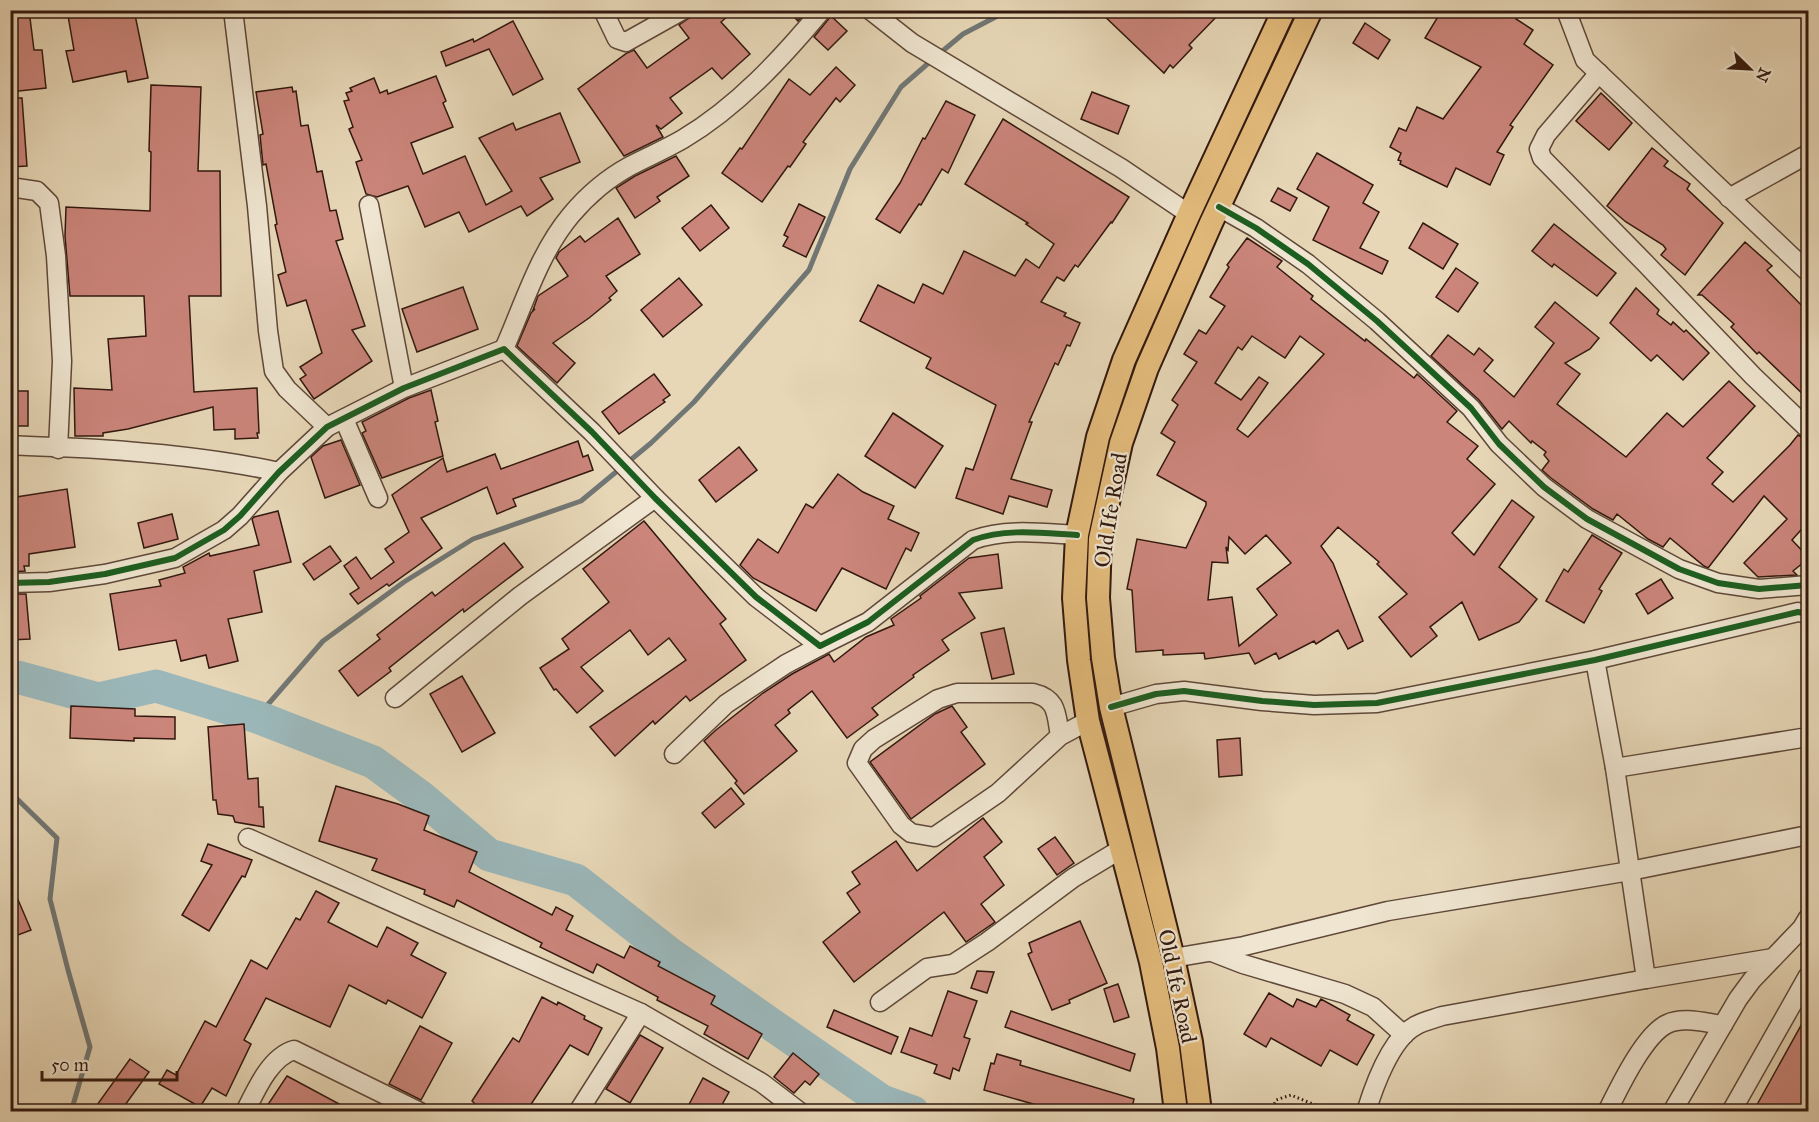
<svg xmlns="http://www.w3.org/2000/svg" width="1819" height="1122" font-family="'IM FELL Great Primer',serif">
<rect width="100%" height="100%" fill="#e7d7b7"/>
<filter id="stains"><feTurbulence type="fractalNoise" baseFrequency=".00333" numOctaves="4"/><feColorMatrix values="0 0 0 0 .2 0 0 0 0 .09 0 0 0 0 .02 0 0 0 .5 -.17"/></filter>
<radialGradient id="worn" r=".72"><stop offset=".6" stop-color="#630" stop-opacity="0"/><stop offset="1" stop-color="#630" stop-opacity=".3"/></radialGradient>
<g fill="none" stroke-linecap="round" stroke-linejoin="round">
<!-- stream -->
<g stroke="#717775" stroke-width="5">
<polyline points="939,54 963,34 1009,10"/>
<polyline points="257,717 323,641 404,582 473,539 581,501 651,443 694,402 809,270 850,169 901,87 932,60"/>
<polyline points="10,792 57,838 50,899 68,970 90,1047 71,1112"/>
</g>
<!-- river -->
<polyline stroke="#9bb7b9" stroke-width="33" points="10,679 17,677 98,699 156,686 257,717 373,762 421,797 489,855 576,880 669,953 778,1029 882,1101 913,1112"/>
</g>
<!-- building -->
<g fill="#cb857b" stroke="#32180f" stroke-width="1.5" fill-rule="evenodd">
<polygon points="10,10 29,10 34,50 42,50 46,88 10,92"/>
<polygon points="67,10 134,10 148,78 128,82 126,71 73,82 66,51 74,50"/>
<polygon points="694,10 735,10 721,22 750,54 722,79 712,68 670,98 682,113 661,129 656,125 663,137 624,156 578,89 627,53 634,50 647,68 689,38 679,25 692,16"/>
<polygon points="788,10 807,10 798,21"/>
<polygon points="1098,10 1223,10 1189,45 1192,48 1173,68 1170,65 1164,73"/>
<polygon points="1442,10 1522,10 1516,19 1533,30 1524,44 1553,65 1510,125 1513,127 1497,152 1504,155 1490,185 1456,168 1447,187 1400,164 1401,161 1398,160 1401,153 1390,147 1399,128 1406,131 1417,107 1443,119 1481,67 1425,38"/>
<polygon points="831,16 847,31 828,50 814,37"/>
<polygon points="513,21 543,79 513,95 489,49 446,66 441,52 473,39 474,42"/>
<polygon points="1365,23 1390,40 1378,59 1353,43"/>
<polygon points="836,67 855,85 840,102 836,98 803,142 806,144 790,167 788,166 762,202 722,173 740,148 742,149 789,79 810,95"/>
<polygon points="436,76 446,101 443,103 453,127 411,143 423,174 465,156 486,205 512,191 479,138 513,123 516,130 560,113 580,162 540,178 553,199 527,216 521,206 469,232 459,212 425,227 408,186 377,197 366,194 356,162 362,160 349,129 353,127 344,101 349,100 346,93 352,91 350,88 374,78 380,93 387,90 388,94"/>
<polygon points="151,85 201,87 198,171 220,171 221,296 189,296 194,392 257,388 259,433 257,433 258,438 235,439 235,429 214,430 213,407 128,429 103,433 103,436 75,436 74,388 112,390 108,339 146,336 144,296 70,296 65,236 66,207 150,211 151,152 149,151"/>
<polygon points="292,87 293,92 296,91 301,126 308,125 317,172 322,171 330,211 336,210 343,239 336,241 365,326 352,330 372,361 314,399 300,379 306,375 300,367 322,353 306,300 287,306 278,275 286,272 275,225 277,224 266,164 263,165 260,135 263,134 256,92"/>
<polygon points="1092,92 1129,106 1118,134 1081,119"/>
<polygon points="1601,93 1632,123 1609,150 1576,121"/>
<polygon points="10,98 22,98 27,166 10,167"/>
<polygon points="946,101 975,115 948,173 942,169 921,205 919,204 900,233 876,219 900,183 923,138 925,139"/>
<polygon points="1003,119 1129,197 1112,223 1111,222 1078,267 1075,265 1064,281 1057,277 1041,302 1066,313 1064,316 1080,323 1070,346 1067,345 1058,365 1055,363 1029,422 1032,422 1011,479 1052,490 1047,507 1009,496 1003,514 956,498 966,468 973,470 996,405 926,368 931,358 860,321 878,285 914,303 923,284 943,294 964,251 1015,276 1026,259 1039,268 1054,244 1026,224 1028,223 965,184"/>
<polygon points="1652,148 1668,161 1664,166 1690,184 1687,189 1723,223 1685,275 1661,255 1666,249 1663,245 1626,222 1607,206"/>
<polygon points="1317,153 1373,185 1363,203 1379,212 1360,248 1388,261 1382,274 1313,240 1329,207 1297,189"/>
<polygon points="676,156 689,176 657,197 660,201 635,218 616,188 635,176"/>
<polygon points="1278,188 1297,198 1290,211 1271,201"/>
<polygon points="799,204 825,217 806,257 783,246 788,237 784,235"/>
<polygon points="711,205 729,228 700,251 682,228"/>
<polygon points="618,218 640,254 606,276 617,291 609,298 611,300 589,318 553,343 575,363 557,383 517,346 531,313 535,309 533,310 538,296 568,276 556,258 559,252 580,236 585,242"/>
<polygon points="1423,223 1458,244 1443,269 1409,248"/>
<polygon points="1554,224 1616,273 1597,296 1554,264 1552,267 1532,251"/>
<path d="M1247,238L1282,261L1277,267L1313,296L1311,299L1365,341L1366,339L1414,378L1417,374L1457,411L1447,422L1478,446L1467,459L1495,484L1452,533L1474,555L1512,500L1534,517L1499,567L1537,599L1519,622L1479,640L1462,602L1430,627L1437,636L1411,657L1379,617L1407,594L1377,564L1379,562L1338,527L1321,546L1333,563L1363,641L1348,649L1338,630L1316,644L1314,641L1279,659L1276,653L1255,664L1249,653L1205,659L1204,653L1163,655V650L1136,652L1132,590L1127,589L1137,539L1186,548L1206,505V502L1157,475L1175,442L1161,433L1178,405L1172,400L1197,362L1184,354L1199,330L1206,334L1225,306L1210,297L1229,267L1227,265ZM1252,336L1285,358L1300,336L1324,354L1248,437L1237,429L1268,383L1259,377L1241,400L1215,383L1238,347L1242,350ZM1266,535L1291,563L1257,589L1277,615L1239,646L1232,597L1208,600L1212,562L1228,563L1226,547L1228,550L1229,537L1245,554Z"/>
<polygon points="1745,242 1772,266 1767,270 1809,313 1809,400 1759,352 1757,354 1731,327 1734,324 1702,295 1698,295"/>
<polygon points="1456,268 1478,283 1458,312 1436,297"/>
<polygon points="679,278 702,305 663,337 641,310"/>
<polygon points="463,287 478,329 417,352 402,309"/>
<polygon points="1636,288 1659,310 1657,314 1671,325 1673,322 1684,332 1686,330 1709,353 1683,380 1657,355 1651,361 1610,323"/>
<polygon points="1555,302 1599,338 1590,349 1565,363 1580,374 1557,404 1626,457 1667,413 1683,427 1729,381 1755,406 1707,458 1723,472 1712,484 1733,502 1790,445 1798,435 1809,441 1809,521 1792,540 1809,558 1793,571 1797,575 1758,577 1744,563 1787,519 1764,496 1708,568 1704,566 1670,538 1663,547 1648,539 1617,514 1613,520 1593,509 1551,478 1542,470 1549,461 1544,455 1546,452 1532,441 1531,443 1509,421 1502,429 1479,400 1431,356 1448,335 1474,355 1479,348 1493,360 1484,371 1514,397 1554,343 1535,327"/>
<polygon points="654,374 670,395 663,400 665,402 619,434 602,412"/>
<polygon points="431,390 438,421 435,422 443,456 382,478 362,433 366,431 362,422 409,398"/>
<rect x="10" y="391" width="18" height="35"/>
<polygon points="893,413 943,446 915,488 865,456"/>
<polygon points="341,440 360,485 325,498 311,457 323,446"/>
<polygon points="578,441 583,457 588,455 593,470 513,499 516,506 497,514 487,487 421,518 442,548 389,586 387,584 358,604 350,594 359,588 344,566 356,557 371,579 394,562 385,549 409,532 392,495 443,458 447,472 495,454 501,469"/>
<polygon points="739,447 757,470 716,502 699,480"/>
<polygon points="838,474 863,492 894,506 888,519 919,533 911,551 906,548 886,589 842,568 816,611 753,578 740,565 758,539 778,553 806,504 813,508"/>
<polygon points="67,489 75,547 29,554 29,566 24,566 25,571 10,572 10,498"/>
<polygon points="278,511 291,562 254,571 262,612 228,619 238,661 209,668 206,655 181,661 176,640 119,650 110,594 161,586 159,580 185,573 183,567 209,553 210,556 259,545 252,519 254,517"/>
<polygon points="172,514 178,539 144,548 138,523"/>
<polygon points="644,521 726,619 720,624 746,660 690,701 686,696 655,724 653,721 615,756 590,727 686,660 669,638 648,655 630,630 581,667 603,691 577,713 556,689 554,690 540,668 569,649 562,639 609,602 583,569"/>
<polygon points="1592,535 1622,553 1599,589 1602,591 1584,623 1546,601 1564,569 1568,572"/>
<polygon points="504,543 523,567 464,612 463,609 389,668 391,671 358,696 339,671 380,639 377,635 432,592 435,596"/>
<polygon points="330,546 341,561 314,580 303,564"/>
<polygon points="998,554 1002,588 959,593 975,618 942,640 949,650 913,675 914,677 872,708 878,715 847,738 812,691 788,710 790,713 775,725 797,751 744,794 735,783 737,781 704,741 716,730 763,693 792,674 829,654 834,662 866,637 894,625 891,619 921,598 920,596 969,558"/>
<polygon points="1661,579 1673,598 1648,614 1636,594"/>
<polygon points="10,594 26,594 30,639 10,640"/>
<polygon points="1004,628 1014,674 992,679 981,633"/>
<polygon points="462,676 495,733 462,752 430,694"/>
<polygon points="71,706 135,709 135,716 175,717 175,739 134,738 134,741 70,738"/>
<polygon points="952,706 967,727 961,732 985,764 911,819 870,762 935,714"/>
<polygon points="244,724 248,779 258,778 259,807 263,807 264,827 235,822 233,816 218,814 216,800 213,800 208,727"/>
<polygon points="1240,738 1242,775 1219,777 1217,740"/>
<polygon points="336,786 398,804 429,816 424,830 477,852 469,872 552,915 556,907 573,916 566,930 624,958 630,946 660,962 658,966 715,996 711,1004 762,1034 748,1059 704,1034 708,1026 657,1000 658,997 597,964 593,973 540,947 542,943 457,900 454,907 424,894 425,890 372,870 377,859 319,841"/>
<polygon points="731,788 744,804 715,828 702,813"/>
<polygon points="983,818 1002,842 984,857 1004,885 981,904 995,922 966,942 944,912 854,982 823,942 860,912 847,893 860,884 852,872 896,841 917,871"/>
<polygon points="1055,837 1074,863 1057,875 1038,849"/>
<polygon points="208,844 252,860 245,877 242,876 209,931 182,915 212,865 201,861"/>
<polygon points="10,881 31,930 10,938"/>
<polygon points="316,891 339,903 328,922 377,947 387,927 418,943 411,955 446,973 422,1018 388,1000 386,1004 349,985 330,1027 266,998 244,1040 251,1044 226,1096 212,1088 200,1107 159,1084 167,1070 176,1075 205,1021 216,1027 251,960 267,969 296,918 300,920"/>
<polygon points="1080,921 1107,983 1069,1000 1070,1003 1052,1010 1028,954 1032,952 1029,943"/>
<polygon points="977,971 994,972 987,993 971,988"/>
<polygon points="1118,984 1129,1017 1114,1022 1104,989"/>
<polygon points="948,991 977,1001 964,1037 970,1039 959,1071 953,1068 950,1079 934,1073 937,1065 901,1052 910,1028 932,1036"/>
<polygon points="1269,993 1293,1007 1297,999 1316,1007 1321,999 1350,1015 1347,1020 1374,1035 1357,1065 1330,1050 1321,1066 1271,1038 1266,1047 1244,1034"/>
<polygon points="542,997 557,1005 558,1002 585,1016 584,1019 602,1028 588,1055 570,1045 526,1112 483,1112 472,1101 513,1038 519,1042"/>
<polygon points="834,1010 898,1037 891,1054 827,1027"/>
<polygon points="1011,1011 1135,1054 1130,1071 1005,1027"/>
<polygon points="1809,1011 1809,1095 1801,1112 1753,1112"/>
<polygon points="420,1026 452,1043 421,1100 389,1084"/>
<polygon points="640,1035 663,1048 630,1103 606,1089"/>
<polygon points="793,1053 819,1074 810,1085 805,1081 794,1093 774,1077"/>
<polygon points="997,1054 1021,1061 1020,1065 1134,1099 1131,1112 1061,1112 984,1090 991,1063 994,1064"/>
<polygon points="130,1059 149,1072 120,1112 92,1112"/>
<polygon points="287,1076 354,1112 263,1112"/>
<polygon points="703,1078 729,1092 718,1112 685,1112"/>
</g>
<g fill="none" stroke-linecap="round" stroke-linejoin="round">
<!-- minor casing -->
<g stroke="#5f4839" stroke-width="21">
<g id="minor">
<polyline points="233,10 257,206 268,331 274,371 287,389 327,427"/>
<polyline points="603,10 617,39 626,42 683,10"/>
<polyline points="870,10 912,43 1121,168 1189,214"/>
<polyline points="1566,10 1585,60 1808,272"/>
<polyline points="1599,73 1546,135 1539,149 1542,158 1646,264 1753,376 1808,429"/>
<polyline points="10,187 37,191 49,203 56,256 62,361 58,449"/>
<polyline points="1729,198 1808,154"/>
<polyline points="369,205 404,388"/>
<polyline points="1219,207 1256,228 1308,264 1377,321 1471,408 1499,444 1544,487 1587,519 1679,569 1718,583 1759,589 1808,585"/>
<path d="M504,349C524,304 539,253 571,215C587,196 608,178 630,166C647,157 666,149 683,139C737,107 782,58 822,10"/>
<polyline points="344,419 378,498"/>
<path d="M10,445C40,447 69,447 98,449C159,453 220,459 279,472"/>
<path d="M10,583L49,582L105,574L175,558L224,530L240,516L279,472L327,427L404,388L504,349L592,432L655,498L756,597L820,646L868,622L973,540C1006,528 1042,533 1077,535"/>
<polyline points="1595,660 1615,768 1646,979 1773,958"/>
<polyline points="395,698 520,596 655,498"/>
<polyline points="1111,707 1156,694 1184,691 1262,701 1314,705 1377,703 1595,660 1798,612 1808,614"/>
<path d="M1060,736C1056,714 1058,699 1033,693H957L938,699L874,739L863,749L857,763L901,825L911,833L934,837L998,793L1060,736L1088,721"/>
<polyline points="674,754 726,704 786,664 820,646"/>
<polyline points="1615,768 1808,737"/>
<polyline points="248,838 641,1013 762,1083 800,1112"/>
<polyline points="1212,952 1243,964 1345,994 1373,1007 1404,1035"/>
<polyline points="1173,958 1244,946 1388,911 1630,871 1808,835"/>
<polyline points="880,1002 927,968 953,964 987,942 1073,878 1121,849"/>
<path d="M245,1112C256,1090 270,1057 294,1050L420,1112"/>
<polyline points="578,1112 641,1013"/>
<path d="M1366,1112C1374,1086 1391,1039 1415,1026C1423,1021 1434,1019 1442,1016L1646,979"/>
<path d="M1607,1112C1619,1088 1644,1035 1667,1024C1683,1016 1706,1023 1723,1025"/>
<polyline points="1672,1112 1738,999 1752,980 1802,928 1808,918"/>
<polyline points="1731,1112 1808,976"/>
</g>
</g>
<!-- major casing -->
<g stroke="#32180f" stroke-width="26">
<g id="major">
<polyline points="1176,1112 1168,1048 1151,962 1088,721 1079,660 1074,598 1077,535 1098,437 1124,360 1189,214 1284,10"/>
<polyline points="1200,1112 1191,1042 1173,958 1111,707 1103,658 1098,598 1100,539 1121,443 1147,368 1211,223 1311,10"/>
</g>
</g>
<!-- path -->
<polyline stroke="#32180f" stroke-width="3" stroke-dasharray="1.5 3" stroke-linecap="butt" points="1271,1112 1276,1100 1291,1095 1332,1112"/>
<!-- minor -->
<use href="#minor" stroke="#efe5d0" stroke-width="18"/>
<!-- major -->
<use href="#major" stroke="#e4bc7c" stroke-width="22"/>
<!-- cycleway casing -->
<g stroke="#efe5d0" stroke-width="10">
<g id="cycleway">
<polyline points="1219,207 1256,228 1308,264 1377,321 1471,408 1499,444 1544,487 1587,519 1679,569 1718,583 1759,589 1808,585"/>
<path d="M10,583L49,582L105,574L175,558L224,530L240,516L279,472L327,427L404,388L504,349L592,432L655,498L756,597L820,646L868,622L973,540C1006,528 1042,533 1077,535"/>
<polyline points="1111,707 1156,694 1184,691 1262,701 1314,705 1377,703 1595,660 1798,612 1808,614"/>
</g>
</g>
<!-- cycleway -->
<use href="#cycleway" stroke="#1b5e20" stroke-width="6"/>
</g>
<g text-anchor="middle" stroke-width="4.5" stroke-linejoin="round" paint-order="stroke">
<!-- street labels -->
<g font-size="22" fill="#32180f" stroke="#efe5d0">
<text transform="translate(1110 510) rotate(-81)" y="8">Old Ife Road</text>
<text transform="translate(1178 986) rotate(78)" y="8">Old Ife Road</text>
</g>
</g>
<!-- margin -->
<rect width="1819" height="1122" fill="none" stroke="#e7d7b7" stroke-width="36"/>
<rect x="12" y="12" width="1795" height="1098" fill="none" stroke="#32180f" stroke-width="3"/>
<rect x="18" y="18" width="1783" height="1086" fill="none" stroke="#32180f" stroke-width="1.5"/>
<!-- north arrow -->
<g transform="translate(1750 69) rotate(114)" stroke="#efe5d0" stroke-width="4.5" paint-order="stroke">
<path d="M0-4.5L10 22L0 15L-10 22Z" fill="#32180f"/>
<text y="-9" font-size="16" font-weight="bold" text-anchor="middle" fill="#32180f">N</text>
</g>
<!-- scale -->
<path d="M42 1071v9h135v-9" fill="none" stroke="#32180f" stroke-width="3"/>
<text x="51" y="1071" font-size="18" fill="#32180f" stroke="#efe5d0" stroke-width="4.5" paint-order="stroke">50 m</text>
<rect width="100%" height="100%" filter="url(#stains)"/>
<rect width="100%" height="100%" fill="url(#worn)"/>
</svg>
